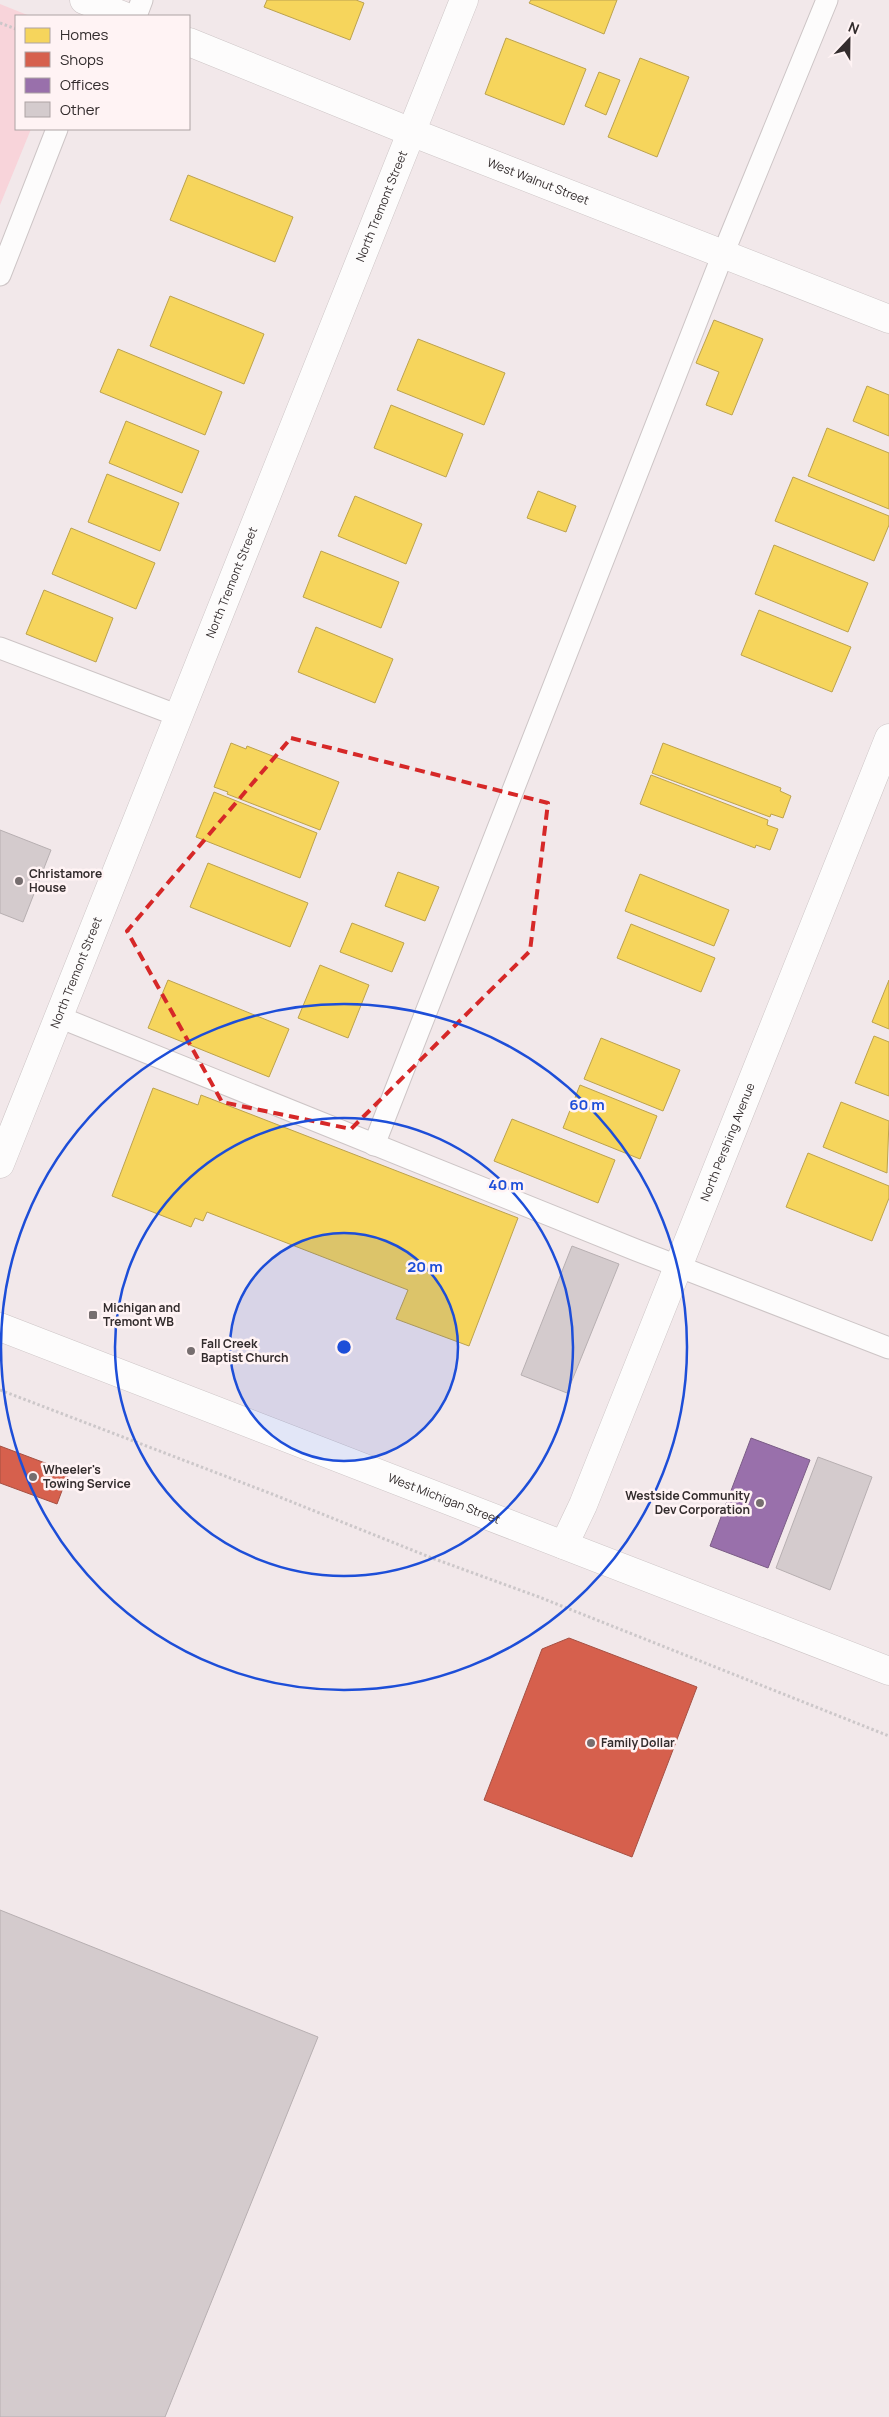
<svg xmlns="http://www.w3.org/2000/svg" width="889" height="2417" font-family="Manrope,sans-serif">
<rect width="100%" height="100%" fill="#f2e8ea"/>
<!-- green -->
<polygon fill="#f8d4da" points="0,4 30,16 16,16 16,129 31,129 0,205"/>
<!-- homes -->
<g fill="#f6d55c" stroke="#bca24e">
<polygon points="267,0 356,0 364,3 350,40 264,7"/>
<polygon points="531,0 617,0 604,34 529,3"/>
<polygon points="506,38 586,69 564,125 485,94"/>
<polygon points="640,58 689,77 657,157 608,137"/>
<polygon points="599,72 620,80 606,115 585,106"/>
<polygon points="188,175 293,217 275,262 170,220"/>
<polygon points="170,296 264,334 244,384 150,346"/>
<polygon points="714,320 763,339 732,415 706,405 719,372 696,363"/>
<polygon points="418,339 505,373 484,425 397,390"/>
<polygon points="118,349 222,392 205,435 100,392"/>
<polygon points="867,386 889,395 889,436 853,421"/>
<polygon points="391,405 463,434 446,477 374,448"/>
<polygon points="126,421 199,451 182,493 109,463"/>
<polygon points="827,428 889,453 889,509 808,476"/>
<polygon points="107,474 179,503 160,551 88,522"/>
<polygon points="793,477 889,516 889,525 874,561 775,521"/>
<polygon points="538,491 576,506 566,532 527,518"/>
<polygon points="355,496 422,524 406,564 338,536"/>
<polygon points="71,528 155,563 136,609 52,574"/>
<polygon points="774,545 868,583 848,632 755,594"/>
<polygon points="321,551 399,582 381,628 303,597"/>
<polygon points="44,590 113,618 96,662 26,634"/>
<polygon points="759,610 851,647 832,692 741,655"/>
<polygon points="316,627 393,659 375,703 298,672"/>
<polygon points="231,743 246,749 247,746 339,782 320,830 227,794 228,792 214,787"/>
<polygon points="663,743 781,788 780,791 791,796 783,818 771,814 770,817 652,773"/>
<polygon points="651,775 768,820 767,825 778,829 770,850 756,845 755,848 640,804"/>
<polygon points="214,792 317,833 300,878 196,837"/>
<polygon points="208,863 308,903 290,947 190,907"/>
<polygon points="398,872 439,887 425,921 385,906"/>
<polygon points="640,874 729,910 714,946 625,911"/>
<polygon points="352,923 404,943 392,972 340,952"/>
<polygon points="631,924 715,958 701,992 617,958"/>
<polygon points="320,965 369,985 348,1038 298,1018"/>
<polygon points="168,980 289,1029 269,1077 148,1028"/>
<polygon points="889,980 889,1029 872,1022"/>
<polygon points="874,1036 889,1042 889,1096 855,1083"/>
<polygon points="601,1038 680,1070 663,1111 584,1079"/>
<polygon points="580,1085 657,1116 640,1159 563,1128"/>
<polygon points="153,1088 198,1105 201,1095 518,1218 469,1346 396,1319 408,1290 207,1212 203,1221 195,1218 191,1227 112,1196"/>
<polygon points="841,1102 889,1121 887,1173 823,1147"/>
<polygon points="512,1119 615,1160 598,1203 494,1161"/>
<polygon points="808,1153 889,1186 889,1198 872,1241 786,1207"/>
</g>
<!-- shops -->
<g fill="#d6604d" stroke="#a55043">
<polygon points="0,1446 69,1472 57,1504 0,1483"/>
<polygon points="569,1638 697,1687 632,1857 484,1800 542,1649"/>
</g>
<!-- offices -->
<polygon fill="#9970ab" stroke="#7a5c85" points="751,1438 810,1460 768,1568 710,1546"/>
<!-- building -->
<g fill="#d4cbcd" stroke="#b7afb1">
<polygon points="0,830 51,850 23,922 0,913"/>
<polygon points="572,1246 619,1264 567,1393 521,1375"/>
<polygon points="818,1457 872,1477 830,1590 776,1568"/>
<polygon points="0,1910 318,2037 165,2417 0,2417"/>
</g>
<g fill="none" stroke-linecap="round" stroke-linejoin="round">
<!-- service casing -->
<g stroke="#cdc5c6" stroke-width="23">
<g id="service">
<polyline points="136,16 142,0"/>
<polyline points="0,275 57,129"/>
<polyline points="0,648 179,716"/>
<polyline points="59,1017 636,1250 889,1348"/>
<polyline points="374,1145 723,254 827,0"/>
</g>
</g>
<!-- minor casing -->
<g stroke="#cdc5c6" stroke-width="29">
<g id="minor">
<polyline points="84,0 124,16"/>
<path id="s1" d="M189,42L411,132L889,319"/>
<path id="s2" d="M0,1164L464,0"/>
</g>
</g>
<!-- tertiary casing -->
<g stroke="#cdc5c6" stroke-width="29">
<g id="tertiary">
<path id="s3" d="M564,1545L583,1505L889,738"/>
</g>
</g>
<!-- secondary casing -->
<g stroke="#cdc5c6" stroke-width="29">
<g id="secondary">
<path id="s4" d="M0,1327L889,1671"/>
</g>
</g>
<!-- path -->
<g stroke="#ccc7c9" stroke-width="3" stroke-dasharray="2.5 2.5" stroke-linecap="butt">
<polyline points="0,23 16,29"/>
<polyline points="0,1390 272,1494 432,1558 539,1597 889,1736"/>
</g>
<!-- service -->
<use href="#service" stroke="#fdfcfc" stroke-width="21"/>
<!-- minor -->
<use href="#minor" stroke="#fdfcfc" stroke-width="28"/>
<!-- tertiary -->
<use href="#tertiary" stroke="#fdfcfc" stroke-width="28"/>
<!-- secondary -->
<use href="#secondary" stroke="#fdfcfc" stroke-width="28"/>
</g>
<!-- marked area -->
<path fill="none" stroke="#d62828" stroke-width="4" stroke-dasharray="10 6" stroke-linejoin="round" d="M291,738L548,803L530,951L351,1129L222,1102L127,931Z"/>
<!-- distance rings -->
<circle cx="344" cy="1347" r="114" fill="#1d4ed8" fill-opacity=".12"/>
<g fill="none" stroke="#1d4ed8" stroke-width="2.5">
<circle cx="344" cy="1347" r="114"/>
<circle cx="344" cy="1347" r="229"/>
<circle cx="344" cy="1347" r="343"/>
</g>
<!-- markers -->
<g fill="#766e6f" stroke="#fff3f4" stroke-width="2">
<circle cx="19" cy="881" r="5"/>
<rect x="88" y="1310" width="10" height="10" rx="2.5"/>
<circle cx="191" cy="1351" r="5"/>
<circle cx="33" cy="1477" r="5"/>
<circle cx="760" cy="1503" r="5"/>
<circle cx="591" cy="1743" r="5"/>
</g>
<g text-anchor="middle" stroke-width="5" stroke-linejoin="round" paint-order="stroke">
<!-- street labels -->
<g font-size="12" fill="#332c2d" stroke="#fff3f4">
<text dy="4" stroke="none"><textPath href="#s1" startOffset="376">West Walnut Street</textPath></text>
<text dy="4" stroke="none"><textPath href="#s2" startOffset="1031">North Tremont Street</textPath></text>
<text dy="4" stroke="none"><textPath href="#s2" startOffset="626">North Tremont Street</textPath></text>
<text dy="4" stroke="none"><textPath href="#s2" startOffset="206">North Tremont Street</textPath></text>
<text dy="4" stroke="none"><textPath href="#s3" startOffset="435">North Pershing Avenue</textPath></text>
<text dy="4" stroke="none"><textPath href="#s4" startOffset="476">West Michigan Street</textPath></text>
</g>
<!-- poi labels -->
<g font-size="12" font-weight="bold" fill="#332c2d" stroke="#fff3f4" text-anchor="start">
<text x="29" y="878">Christamore<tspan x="29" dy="14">House</tspan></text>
<text x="103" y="1312">Michigan and<tspan x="103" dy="14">Tremont WB</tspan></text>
<text x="201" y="1348">Fall Creek<tspan x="201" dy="14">Baptist Church</tspan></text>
<text x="43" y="1474">Wheeler's<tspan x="43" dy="14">Towing Service</tspan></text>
<text x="750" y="1500" text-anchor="end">Westside Community<tspan x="750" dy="14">Dev Corporation</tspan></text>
<text x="601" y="1747">Family Dollar</text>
</g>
</g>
<circle cx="344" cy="1347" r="8" fill="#1d4ed8" stroke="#fff3f4" stroke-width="2.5"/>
<g font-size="15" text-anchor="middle" font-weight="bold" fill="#1d4ed8" stroke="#fff3f4" stroke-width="5" stroke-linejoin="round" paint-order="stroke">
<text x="587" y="1110">60 m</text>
<text x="506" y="1190">40 m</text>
<text x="425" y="1272">20 m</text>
</g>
<!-- legend -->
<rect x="15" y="15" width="175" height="115" fill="#fff3f4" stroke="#ada3a4"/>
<rect x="25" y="28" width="25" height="15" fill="#f6d55c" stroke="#ada3a4"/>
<text x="60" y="40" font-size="15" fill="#332c2d">Homes</text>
<rect x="25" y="52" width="25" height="15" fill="#d6604d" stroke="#ada3a4"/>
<text x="60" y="65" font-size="15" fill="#332c2d">Shops</text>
<rect x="25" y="78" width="25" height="15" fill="#9970ab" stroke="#ada3a4"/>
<text x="60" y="90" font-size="15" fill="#332c2d">Offices</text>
<rect x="25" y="102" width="25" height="15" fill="#d4cbcd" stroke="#ada3a4"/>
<text x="60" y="115" font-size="15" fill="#332c2d">Other</text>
<!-- north arrow -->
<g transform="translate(849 40) rotate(22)" stroke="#fff3f4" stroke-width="4" paint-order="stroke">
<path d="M0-4L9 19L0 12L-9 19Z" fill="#332c2d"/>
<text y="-8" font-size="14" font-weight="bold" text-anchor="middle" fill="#332c2d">N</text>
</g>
</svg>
